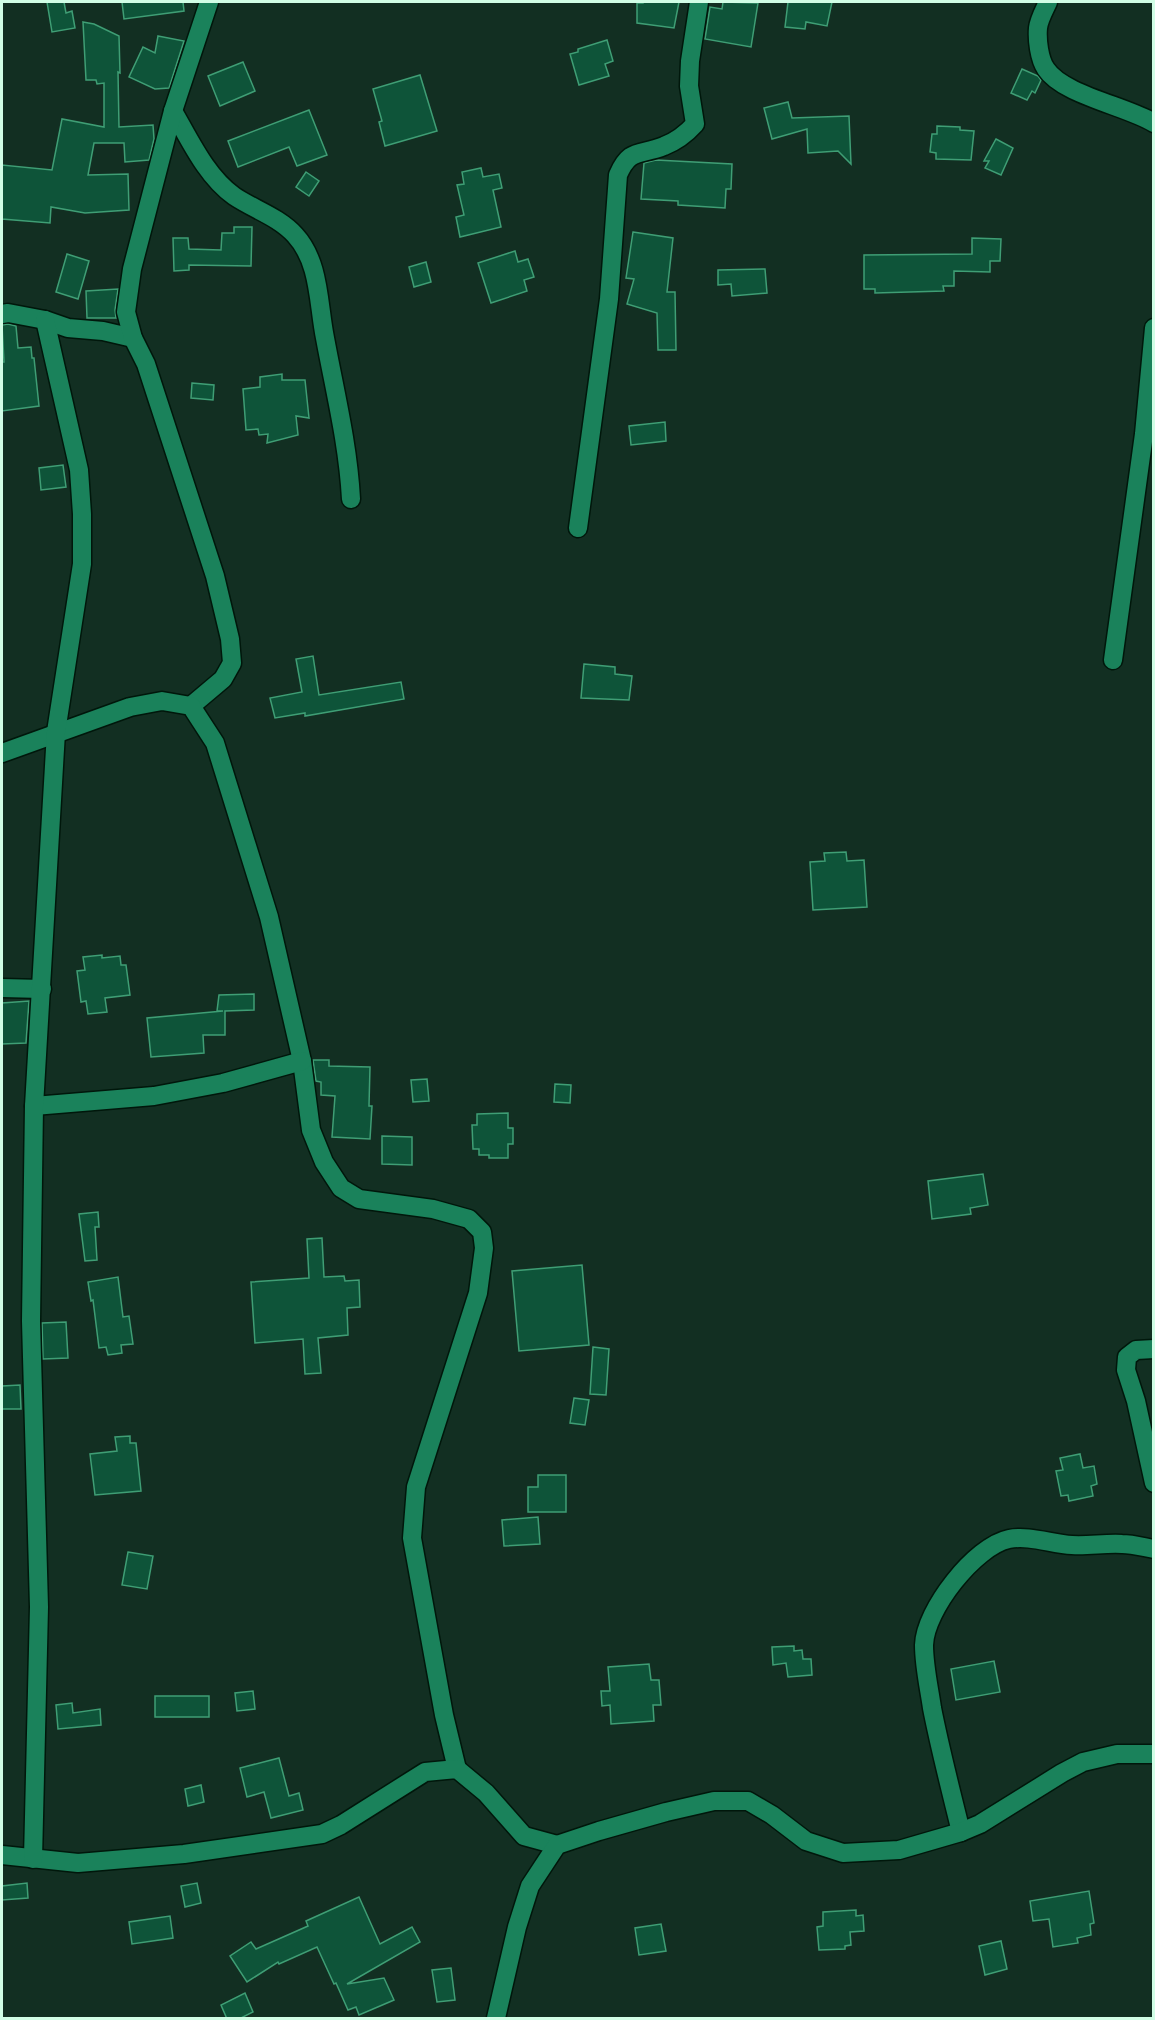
<svg xmlns="http://www.w3.org/2000/svg" width="1155" height="2020" font-family="Lora,serif">
<rect width="100%" height="100%" fill="#122f22"/>
<!-- building -->
<g fill="#0e5439" stroke="#3f9e75" stroke-width="1.5">
<polygon points="47,2 64,2 66,13 72,11 75,28 52,32"/>
<polygon points="122,2 183,2 184,11 124,19"/>
<polygon points="643,2 679,2 674,28 637,23 637,3 643,3"/>
<polygon points="723,2 758,3 751,47 705,39 710,7 722,9"/>
<polygon points="788,2 832,2 827,26 806,22 805,29 785,27"/>
<polygon points="83,22 94,24 119,36 120,73 118,72 119,127 153,125 154,139 149,160 125,162 124,143 94,143 88,175 128,174 129,210 85,213 51,207 50,223 2,219 2,165 52,170 62,119 104,127 104,83 97,84 96,80 86,80"/>
<polygon points="158,36 184,41 169,88 155,89 129,77 143,47 155,53"/>
<polygon points="607,40 613,61 605,64 609,76 579,85 570,54 578,52 578,49"/>
<polygon points="243,62 255,91 220,106 208,76"/>
<polygon points="1022,69 1038,76 1041,80 1035,93 1032,91 1027,100 1011,93"/>
<polygon points="420,75 437,131 385,146 379,122 382,121 373,89"/>
<polygon points="788,102 792,118 849,116 851,164 838,151 808,153 807,129 772,139 764,108"/>
<polygon points="309,110 327,155 297,166 289,147 238,167 228,141"/>
<polygon points="937,126 960,127 960,130 974,131 971,160 936,159 936,153 930,152 932,134 937,134"/>
<polygon points="996,139 1013,148 1001,175 985,168 989,161 984,161"/>
<polygon points="656,160 732,164 731,189 726,189 725,208 678,205 678,201 641,199 644,163"/>
<polygon points="481,168 483,177 499,174 502,188 493,190 501,227 460,237 456,217 464,215 457,185 464,184 462,172"/>
<polygon points="306,172 319,181 309,196 296,187"/>
<polygon points="234,227 252,227 251,266 189,265 189,270 174,271 173,238 188,238 189,249 221,250 222,233 234,233"/>
<polygon points="633,232 673,238 667,292 675,292 676,350 658,350 657,313 627,304 634,279 626,278"/>
<polygon points="972,238 1001,239 1000,261 990,261 990,272 954,271 954,286 943,286 944,291 875,293 875,289 864,289 864,255 972,254"/>
<polygon points="515,251 518,262 528,259 534,277 524,280 527,291 491,303 478,263"/>
<polygon points="67,254 89,261 78,299 56,292"/>
<polygon points="426,262 431,282 414,287 409,267"/>
<polygon points="765,269 767,293 732,296 731,284 718,285 718,270"/>
<polygon points="118,289 115,310 116,318 87,318 86,291"/>
<polygon points="8,324 16,326 18,348 31,347 32,358 34,358 39,406 2,411 2,362 4,362 2,325"/>
<polygon points="282,374 282,380 305,380 309,418 296,416 298,435 267,443 268,434 259,435 258,429 246,430 243,389 260,387 260,377"/>
<polygon points="192,383 214,385 213,400 191,398"/>
<polygon points="665,422 666,441 631,445 629,426"/>
<polygon points="63,465 66,487 41,490 39,468"/>
<polygon points="313,656 319,695 401,682 404,699 305,716 305,713 275,718 270,698 302,692 296,659"/>
<polygon points="584,664 615,667 615,674 632,676 629,700 581,698"/>
<polygon points="846,852 847,861 864,860 867,907 813,910 810,862 825,861 824,853"/>
<polygon points="102,955 102,958 120,956 121,965 126,965 130,995 105,998 107,1012 88,1014 86,1001 81,1002 77,971 85,970 83,957"/>
<polygon points="254,994 254,1010 225,1011 225,1035 203,1035 204,1053 151,1057 147,1018 223,1011 217,1011 219,995"/>
<polygon points="29,1001 26,1043 2,1044 2,1003"/>
<polygon points="313,1060 329,1060 329,1066 370,1067 369,1106 372,1106 370,1139 332,1137 335,1096 321,1095 321,1082 316,1081"/>
<polygon points="427,1079 429,1101 413,1102 411,1080"/>
<polygon points="555,1084 571,1085 570,1103 554,1102"/>
<polygon points="508,1113 508,1128 513,1128 513,1144 508,1144 508,1158 489,1158 489,1155 479,1155 479,1149 473,1149 472,1125 477,1125 477,1114"/>
<polygon points="382,1136 412,1137 412,1165 382,1164"/>
<polygon points="983,1174 988,1205 970,1208 971,1214 932,1219 928,1181"/>
<polygon points="98,1212 99,1227 95,1227 97,1260 85,1261 79,1214"/>
<polygon points="322,1238 324,1277 344,1276 345,1281 359,1280 360,1307 347,1308 348,1335 318,1338 321,1373 305,1374 303,1339 255,1343 251,1282 309,1278 307,1239"/>
<polygon points="582,1265 589,1345 519,1351 512,1271"/>
<polygon points="118,1277 123,1317 129,1316 133,1344 121,1345 122,1353 108,1355 106,1347 99,1348 93,1300 91,1301 88,1282"/>
<polygon points="66,1322 68,1358 43,1359 42,1323"/>
<polygon points="593,1347 609,1349 606,1395 590,1394"/>
<polygon points="20,1385 21,1409 2,1409 2,1386"/>
<polygon points="574,1398 589,1400 585,1425 570,1423"/>
<polygon points="130,1436 130,1443 136,1443 141,1491 95,1495 90,1454 117,1451 115,1437"/>
<polygon points="1080,1454 1083,1468 1094,1466 1097,1484 1091,1486 1093,1496 1069,1501 1068,1495 1061,1496 1056,1471 1063,1470 1060,1458"/>
<polygon points="538,1475 566,1475 566,1512 528,1512 528,1487 538,1487"/>
<polygon points="538,1517 540,1544 504,1546 502,1520"/>
<polygon points="128,1552 153,1556 147,1589 122,1585"/>
<polygon points="794,1646 794,1651 802,1650 803,1659 811,1659 812,1675 788,1677 786,1663 773,1665 772,1647"/>
<polygon points="994,1661 1000,1692 956,1700 951,1669"/>
<polygon points="649,1664 651,1680 659,1680 661,1705 653,1705 654,1721 611,1724 610,1705 602,1706 601,1691 610,1691 608,1667"/>
<polygon points="253,1691 255,1709 237,1711 235,1693"/>
<rect x="155" y="1696" width="54" height="21"/>
<polygon points="72,1703 73,1713 100,1709 101,1725 58,1729 56,1705"/>
<polygon points="279,1758 289,1796 299,1793 303,1810 271,1818 264,1792 247,1797 240,1768"/>
<polygon points="201,1785 204,1802 188,1806 185,1789"/>
<polygon points="27,1883 28,1898 2,1900 2,1886"/>
<polygon points="197,1883 201,1903 185,1907 181,1886"/>
<polygon points="1089,1891 1094,1923 1090,1924 1091,1935 1077,1938 1078,1943 1053,1947 1049,1919 1033,1921 1030,1901"/>
<polygon points="359,1897 380,1944 412,1927 420,1942 347,1984 384,1978 394,2000 359,2015 356,2007 348,2010 336,1983 334,1984 317,1947 279,1964 278,1962 247,1982 230,1956 251,1942 256,1949 308,1926 306,1921"/>
<polygon points="856,1910 856,1916 863,1915 864,1931 850,1932 851,1945 845,1946 845,1949 819,1950 817,1927 823,1926 823,1912"/>
<polygon points="170,1916 173,1938 132,1944 129,1922"/>
<polygon points="661,1924 666,1951 639,1955 635,1928"/>
<polygon points="1001,1941 1007,1969 985,1975 979,1946"/>
<polygon points="451,1968 455,2000 437,2002 432,1970"/>
<polygon points="245,1993 253,2012 239,2019 227,2019 221,2005"/>
</g>
<g fill="none" stroke-linecap="round" stroke-linejoin="round">
<!-- minor casing -->
<g stroke="#00170b" stroke-width="21">
<g id="minor">
<path d="M1048,2C1045,9 1039,19 1038,28C1037,39 1039,59 1046,69C1063,95 1126,106 1154,123"/>
<path d="M173,111C190,140 206,176 234,196C253,209 279,217 295,235C320,262 318,303 325,338C335,392 348,444 351,499"/>
<polyline points="2,314 8,313 45,320 68,328 103,331 133,338"/>
<path d="M578,528L609,299L618,175C630,147 640,156 664,146C677,141 686,134 695,124L689,86L690,61L699,2"/>
<polyline points="1113,660 1144,434 1154,328"/>
<polyline points="191,706 223,679 232,663 230,639 215,576 146,364 133,338 126,312 132,269 173,111 209,2"/>
<polyline points="2,753 130,707 162,701 191,706 215,743 269,917 302,1061 311,1130 324,1162 341,1188 359,1199 433,1209 469,1219 482,1232 484,1248 478,1293 416,1487 412,1538 444,1715 457,1769"/>
<polyline points="2,988 42,989"/>
<polyline points="34,1106 154,1096 223,1083 302,1061"/>
<polyline points="1154,1349 1136,1350 1127,1357 1126,1370 1136,1401 1154,1483"/>
<path d="M961,1832C951,1791 940,1749 932,1708C929,1687 924,1666 924,1645C925,1610 975,1546 1009,1539C1029,1535 1052,1544 1072,1545C1089,1546 1105,1543 1122,1544C1132,1544 1143,1547 1154,1549"/>
<polyline points="2,1855 78,1863 184,1854 322,1834 341,1825 425,1772 457,1769 486,1793 524,1836 557,1845"/>
<polyline points="33,1859 39,1607 31,1321 34,1106 56,732 82,564 82,514 79,470 45,320"/>
<polyline points="496,2018 517,1927 530,1886 557,1845 599,1831 666,1812 714,1801 748,1801 772,1815 806,1841 843,1853 899,1850 961,1832 980,1824 1062,1773 1083,1762 1117,1754 1154,1754"/>
</g>
</g>
<!-- minor -->
<use href="#minor" stroke="#1a825b" stroke-width="18"/>
</g>
<!-- border -->
<rect width="1155" height="2020" fill="none" stroke="#d1fee6" stroke-width="6"/>
</svg>
